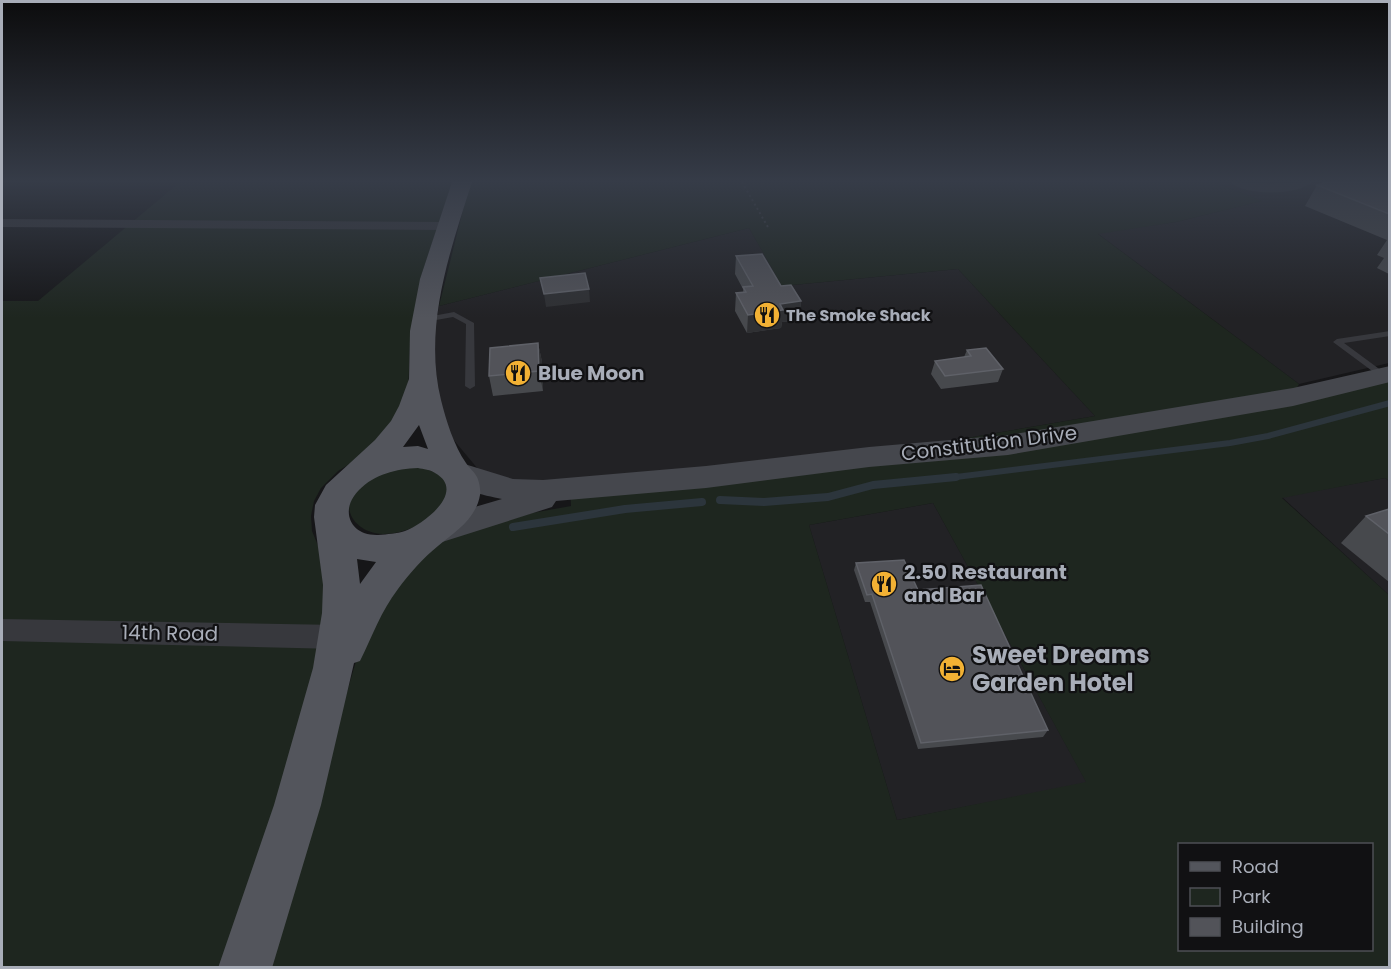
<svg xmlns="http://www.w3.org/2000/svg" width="1391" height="969" font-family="Poppins,sans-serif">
<rect width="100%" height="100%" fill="#161618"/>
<!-- built -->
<g fill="#222225">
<polygon points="1214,182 1389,182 1389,363 1299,384 1097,233 1176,222 1261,201"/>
<polygon points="749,228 783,286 958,269 1095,416 880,453 539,487 478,469 452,438 441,420 432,342 439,306"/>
<polygon points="1385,478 1389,481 1389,595 1282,497"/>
<polygon points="933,503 1087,783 897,820 809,525"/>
</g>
<!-- green -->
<g fill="#1e261f" fill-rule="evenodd">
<polygon points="180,182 452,182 421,277 410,344 408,394 404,407 366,454 338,471 321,488 314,501 311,516 312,531 328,570 326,627 273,825 220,967 2,968 2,301 38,301"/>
<path d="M470,182H1214L1262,201L1176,222L1098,234L1299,384L1293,396L1389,374V481L1385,478L1282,498L1389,595V967L266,968L369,617L384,589L443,540L532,513L571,506L570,484L880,453L1095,416L958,269L782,286L749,228L439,306ZM933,503L1086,782L897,820L809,525ZM1180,844H1372V950H1180Z"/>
<path d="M412,466C486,477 430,535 382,534C357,533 337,509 358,488C374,474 392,470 412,466Z"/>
</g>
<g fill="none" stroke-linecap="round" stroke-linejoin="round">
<!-- stream-far1 -->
<polyline stroke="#2c353c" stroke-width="6" points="940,479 1230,443 1268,436 1390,403"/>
<!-- stream -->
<g stroke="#2c353c" stroke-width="8">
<polyline points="720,500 764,502 828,497 873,485 956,477"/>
<polyline points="513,527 625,509 702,502"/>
</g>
<!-- path -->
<polyline stroke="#3d3f44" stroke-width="2" stroke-dasharray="2 3" stroke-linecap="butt" points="742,182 769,229"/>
<!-- lane -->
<g fill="#37383d" fill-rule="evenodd">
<polygon points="454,312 474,323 475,386 470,389 465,386 466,324 453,317 425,322 421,320 422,318"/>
<polygon points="1390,331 1390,336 1344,343 1386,374 1387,376 1383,379 1333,342 1337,339"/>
</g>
<!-- street -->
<g fill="#37383d" fill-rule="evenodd">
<path d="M1230,182L1271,184L1312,182C1297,196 1245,196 1230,182Z"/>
<polygon points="2,219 447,222 454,226 447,230 2,227"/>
<polygon points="2,619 338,625 348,629 352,637 348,645 338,649 2,641"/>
</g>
<!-- secondary -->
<path fill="#45474d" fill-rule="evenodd" d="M1390,366V382L1293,406L1008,455L869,467L706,488L556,501L552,507L439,543L427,539L422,530L427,521L502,499C484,495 453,490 442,473L447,465L458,462L513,479L543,480L706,466L869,447L1008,435L1293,388Z"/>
<!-- primary -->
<path fill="#53555c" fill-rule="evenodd" d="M452,182H472C450,251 423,327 441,400C446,420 454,446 466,463C469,468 474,471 477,477C479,481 481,490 480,495C476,519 455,532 438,546C424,557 409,574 398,589C381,611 372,637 360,661L354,663L321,805L272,968H218L274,805L313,668L322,613L323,585L314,517L315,505L326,485L375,440L391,421L399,406L409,379L410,331L420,279ZM419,425L428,449L418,446L403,447ZM418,468C423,469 431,470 435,473C467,491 424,524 405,531C396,534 388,534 378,535C350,536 339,510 359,490C375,474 396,469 418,468ZM357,559L376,562L360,584Z"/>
</g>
<!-- wall -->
<g fill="#47494d">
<polygon points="1389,182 1389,274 1377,268 1384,258 1377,255 1387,240 1305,206 1317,185"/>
<polygon points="736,256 781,286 801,301 799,320 782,322 781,328 747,333 735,311 736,293 743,292 743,289 735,274"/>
<polygon points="538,343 542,362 543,391 493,396 489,376"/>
<polygon points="967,350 1003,369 998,382 941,389 931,374 935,361 964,357"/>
<polygon points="1389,509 1389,582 1341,543 1366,516"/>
<polygon points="856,563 918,590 1048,730 1043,737 918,749 870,602 865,602 854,570"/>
</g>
<!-- shaded-wall -->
<g fill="#2f3033">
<polygon points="589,289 590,302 546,307 544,294"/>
<polygon points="801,301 799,320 782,322 781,328 747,333 748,315 780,304"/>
<polygon points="538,343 542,362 543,391 539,371"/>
</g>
<!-- building -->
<g fill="#525359" stroke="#5f6168" stroke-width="1.5">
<polygon points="1327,182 1389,182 1389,214 1317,185"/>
<polygon points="762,254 781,286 791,285 801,301 780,304 783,310 748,315 736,293 746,292 743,287 753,286 736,256"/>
<polygon points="585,273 589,289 544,294 540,278"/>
<polygon points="538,343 539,371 489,376 490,348"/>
<polygon points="986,348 1003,369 945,376 935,361 971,356 967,350"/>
<polygon points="1389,509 1389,534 1366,516"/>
<polygon points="904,560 918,590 981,585 1048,730 921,743 872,594 867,595 856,563"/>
</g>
<!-- sky -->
<linearGradient id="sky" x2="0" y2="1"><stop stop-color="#0c0c0d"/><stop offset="0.57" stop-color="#363c48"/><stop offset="1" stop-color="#363c48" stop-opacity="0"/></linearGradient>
<rect width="1391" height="318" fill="url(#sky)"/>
<!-- icons -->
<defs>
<g id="restaurant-disc" transform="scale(1.35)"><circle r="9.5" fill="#f2b134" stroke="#111113"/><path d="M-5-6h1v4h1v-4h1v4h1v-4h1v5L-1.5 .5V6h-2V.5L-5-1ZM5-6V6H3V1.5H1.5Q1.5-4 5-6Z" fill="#111"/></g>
<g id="hotel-disc" transform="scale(1.35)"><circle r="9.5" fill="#f2b134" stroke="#111113"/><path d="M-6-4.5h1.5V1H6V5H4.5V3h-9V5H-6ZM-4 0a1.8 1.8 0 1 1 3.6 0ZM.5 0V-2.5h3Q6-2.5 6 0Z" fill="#111"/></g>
</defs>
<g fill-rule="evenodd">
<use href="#restaurant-disc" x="767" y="315"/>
<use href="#restaurant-disc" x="518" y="373"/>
<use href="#restaurant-disc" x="884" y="584"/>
<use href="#hotel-disc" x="952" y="669"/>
</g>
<g text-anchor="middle" stroke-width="4.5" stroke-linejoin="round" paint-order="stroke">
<!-- far-poi labels -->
<g font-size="16" font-weight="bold" fill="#a8adb8" stroke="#111113" text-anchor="start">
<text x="786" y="321">The Smoke Shack</text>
</g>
<!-- poi labels -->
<g font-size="20" font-weight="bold" fill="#a8adb8" stroke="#111113" text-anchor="start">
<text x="538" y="380">Blue Moon</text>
<text x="904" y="579">2.50 Restaurant<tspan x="904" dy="23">and Bar</tspan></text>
</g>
<!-- street labels -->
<g font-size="20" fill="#a8adb8" stroke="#111113">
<text transform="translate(989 443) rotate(-7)" y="7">Constitution Drive</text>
<text transform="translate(170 633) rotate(1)" y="7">14th Road</text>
</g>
<!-- near-poi labels -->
<g font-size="24" font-weight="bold" fill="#a8adb8" stroke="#111113" text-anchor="start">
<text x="972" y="663">Sweet Dreams<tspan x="972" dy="28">Garden Hotel</tspan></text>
</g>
</g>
<!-- border -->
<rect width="1391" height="969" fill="none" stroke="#a8adb8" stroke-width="6"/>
<!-- legend -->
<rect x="1178" y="843" width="195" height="108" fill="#111113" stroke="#4d4f55" stroke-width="1.5"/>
<rect x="1190" y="862" width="30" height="9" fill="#53555c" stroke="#4d4f55" stroke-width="1.5"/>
<text x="1232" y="873" font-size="18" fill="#a8adb8">Road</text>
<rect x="1190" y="888" width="30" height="18" fill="#1e261f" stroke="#4d4f55" stroke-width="1.5"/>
<text x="1232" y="903" font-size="18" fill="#a8adb8">Park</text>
<rect x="1190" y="918" width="30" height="18" fill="#525359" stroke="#4d4f55" stroke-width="1.5"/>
<text x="1232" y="933" font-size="18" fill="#a8adb8">Building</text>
</svg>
